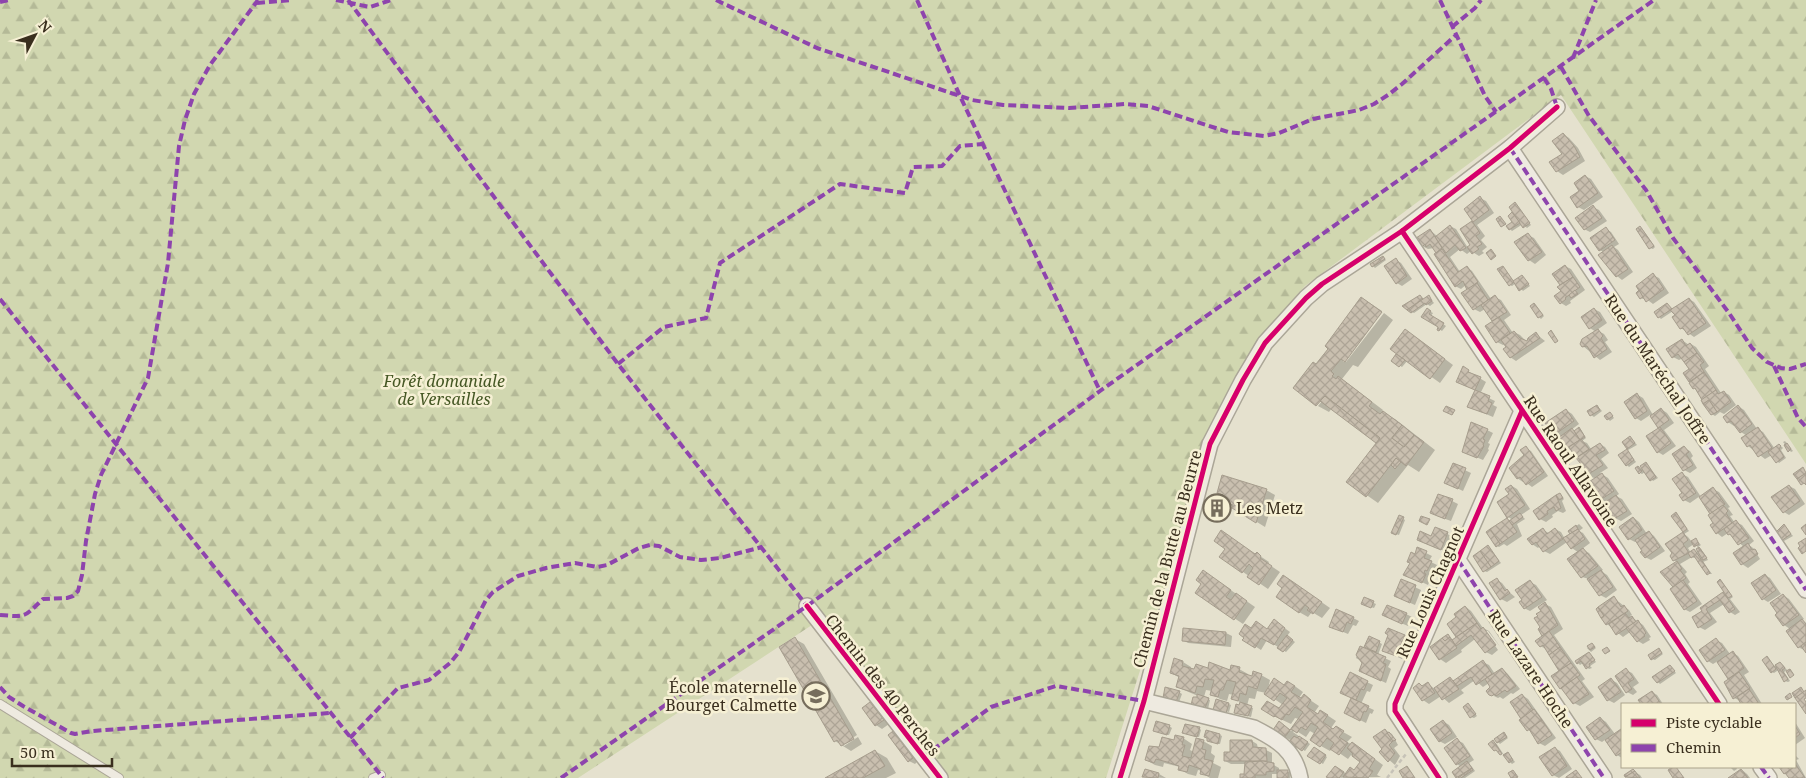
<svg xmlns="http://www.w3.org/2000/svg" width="1806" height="778" font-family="'Noto Serif',serif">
<defs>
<pattern id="forest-firs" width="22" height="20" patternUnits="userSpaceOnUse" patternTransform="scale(1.25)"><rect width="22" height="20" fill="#d1d7b0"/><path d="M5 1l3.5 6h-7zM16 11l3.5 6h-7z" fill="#b4b997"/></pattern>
<pattern id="building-cross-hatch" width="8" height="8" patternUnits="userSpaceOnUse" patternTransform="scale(1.25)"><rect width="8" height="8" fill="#c9bfaf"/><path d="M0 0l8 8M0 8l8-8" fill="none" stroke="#ada496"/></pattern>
</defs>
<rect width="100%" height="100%" fill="#e5e1ce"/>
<!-- forest -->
<polygon fill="url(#forest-firs)" points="0,0 1806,0 1806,464 1561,95 1305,286 1265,332 1206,441 1144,658 1106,778 929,778 812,625 578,778 0,778"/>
<!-- shadow -->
<g fill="#0003" fill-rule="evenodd">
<polygon points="1563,134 1569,138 1578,148 1585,161 1563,175 1557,171 1551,162 1563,154"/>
<polygon points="1585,176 1591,179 1603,197 1584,210 1578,207"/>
<polygon points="1480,198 1486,201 1494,213 1477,225 1485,236 1481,240 1487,247 1482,251 1484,253 1479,256 1471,251 1467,254 1460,249 1450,257 1460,272 1467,267 1472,271 1491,299 1495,297 1501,300 1511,315 1504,320 1513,333 1514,332 1520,335 1528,343 1536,334 1545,341 1516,361 1510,357 1505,344 1503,345 1497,342 1494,322 1485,309 1480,312 1474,309 1466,285 1461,289 1455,286 1443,268 1434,248 1428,249 1422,246 1430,230 1437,236 1450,226 1456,229 1468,248 1472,245 1461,229 1474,221"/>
<polygon points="1515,204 1531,225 1527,228 1523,224 1512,231 1507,226 1514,223 1510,216 1514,212"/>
<polygon points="1593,207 1599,210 1607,221 1590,232 1584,229"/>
<polygon points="1641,227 1655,247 1653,249 1650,248"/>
<polygon points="1606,229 1611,232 1619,244 1614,247 1618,250 1633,272 1622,280 1617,276 1604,252 1599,250"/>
<polygon points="1528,235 1534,238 1546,255 1535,264 1529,260"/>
<polygon points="1383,257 1386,260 1375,268 1373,266"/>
<polygon points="1396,260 1401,263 1412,279 1402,286 1397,283"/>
<polygon points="1565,266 1571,269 1585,290 1570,301 1571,303 1566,306 1561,303 1563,291 1562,286 1554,274"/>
<polygon points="1503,267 1514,282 1522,276 1530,286 1523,291 1516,283 1512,286 1510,285"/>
<polygon points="1653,275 1659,278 1669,293 1653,304 1645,298 1643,299 1641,298 1640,291"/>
<polygon points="1420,296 1424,300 1429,297 1434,303 1430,306 1427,304 1414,313 1404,307"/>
<polygon points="1362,298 1382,311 1343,362 1346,362 1384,313 1393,320 1358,367 1353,365 1342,379 1383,410 1382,412 1395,419 1435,450 1419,472 1408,465 1378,503 1348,482 1378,443 1332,408 1329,412 1318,406 1323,400 1317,365"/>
<polygon points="1689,299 1694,302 1711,326 1694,337 1681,328 1673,311 1661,319 1659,317 1667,305 1672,310"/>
<polygon points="1534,304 1544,316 1541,319 1539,317"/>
<polygon points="1594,309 1600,312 1607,323 1597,330 1604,334 1608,340 1605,342 1612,352 1600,360 1583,346 1596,332 1590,328"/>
<polygon points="1427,310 1433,313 1431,316 1446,326 1442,331 1439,329 1440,327 1423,316"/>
<polygon points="1414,336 1453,365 1440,383 1408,360 1402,367 1393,361 1402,358"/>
<polygon points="1682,340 1689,345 1691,344 1696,347 1709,366 1705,369 1721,393 1724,392 1729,395 1736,405 1724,414 1720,412 1715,416 1712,414 1685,374 1691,369 1683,358 1679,360 1673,357"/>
<polygon points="1463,368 1486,382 1480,394 1495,401 1493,405 1497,407 1493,417 1474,409 1476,390 1463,385"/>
<polygon points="1638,395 1643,398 1653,415 1661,409 1667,413 1674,423 1664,430 1676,446 1663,455 1658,452 1660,428 1650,415 1641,421 1636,418"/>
<polygon points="1597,406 1602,411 1594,417 1591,415"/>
<polygon points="1738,406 1744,410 1757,429 1763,432 1775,449 1779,446 1782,447 1783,448 1781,450 1786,458 1779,463 1772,455 1765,459 1748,446 1747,436 1741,432 1735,424 1734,426 1728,422"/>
<polygon points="1566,410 1572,414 1579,424 1571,430 1575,432 1581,430 1586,438 1582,441 1587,443 1591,449 1600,444 1605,447 1609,453 1601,459 1608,468 1600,473 1608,478 1619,494 1616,496 1622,499 1632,514 1621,521 1615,518 1607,503 1601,499 1596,479 1588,475 1585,471 1587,470 1573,451 1566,448 1561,438 1554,434"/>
<polygon points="1610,413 1614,418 1610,421 1608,419"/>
<polygon points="1487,430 1493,433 1488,443 1490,444 1488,449 1489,450 1483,460 1469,454"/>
<polygon points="1632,439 1637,445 1628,450 1623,442"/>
<polygon points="1785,441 1793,451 1791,452 1783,442"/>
<polygon points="1526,448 1531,451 1548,476 1532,487 1524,481 1523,482 1517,478 1525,455"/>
<polygon points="1684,448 1690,451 1693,456 1691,458 1697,468 1690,473 1684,470"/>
<polygon points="1627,450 1636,462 1629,467 1627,465"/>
<polygon points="1646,464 1658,478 1653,481 1645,472 1642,474 1640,473 1638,467 1645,471"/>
<polygon points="1454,465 1471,473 1463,491 1446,483"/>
<polygon points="1682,474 1688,477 1701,497 1713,489 1719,492 1730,507 1728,508 1733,515 1730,516 1735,523 1736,522 1742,525 1754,541 1749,545 1757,551 1755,551 1760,559 1748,568 1742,564 1734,553 1744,547 1728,533 1722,537 1717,533 1712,514 1700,496 1690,503 1684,500"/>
<polygon points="1512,486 1517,489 1530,509 1521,515 1525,519 1517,524 1522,536 1507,546 1504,544 1499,547 1497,546 1507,520 1511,521 1513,520 1508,517"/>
<polygon points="1789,486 1795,489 1805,504 1789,515 1784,512"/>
<polygon points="1266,490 1275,495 1265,527 1223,501"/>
<polygon points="1560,494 1564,499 1562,501 1566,511 1563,513 1558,511 1552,515 1553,517 1546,522 1540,519 1535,511"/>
<polygon points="1452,501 1458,504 1451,521 1437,516"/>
<path d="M1676,514L1689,531L1684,534L1688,537L1692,542L1696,540L1701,545L1698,547L1701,549L1708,560L1703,562L1712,574H1708L1698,563L1696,557L1694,558L1692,557L1680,564L1687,572L1685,574L1690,582L1688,584L1702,604L1690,612L1684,609L1674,587L1677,562L1674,560V554L1667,544L1684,532L1673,516ZM1694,544L1699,548V553L1694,550L1691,553L1688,548Z"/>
<polygon points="1400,517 1405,520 1399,535 1393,533"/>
<polygon points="1634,518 1639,522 1647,534 1649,532 1654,536 1665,551 1651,560 1645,557 1644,551 1637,541 1635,542 1629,539"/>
<polygon points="1579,524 1583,528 1579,531 1583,533 1590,543 1582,549 1589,553 1603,570 1601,571 1607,575 1617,590 1606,598 1600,595 1589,579 1582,577 1579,553 1572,548 1567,542 1550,554 1544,551 1540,546 1538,548 1532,544 1543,530 1549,533 1555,529 1561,532 1565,539 1572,534 1570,531"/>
<polygon points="1784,526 1793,536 1784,541 1782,540"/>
<polygon points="1436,528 1453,537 1447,552 1424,543 1432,538"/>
<polygon points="1488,547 1501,563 1487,572 1484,571"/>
<polygon points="1227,549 1256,555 1257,554 1269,562 1268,564 1280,572 1268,589 1221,557"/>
<polygon points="1418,549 1432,556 1429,561 1437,565 1433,573 1431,572 1429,577 1431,578 1428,585 1409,576"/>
<polygon points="1765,575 1770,578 1781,594 1768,602 1763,599"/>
<polygon points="1284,576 1330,608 1322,618 1312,612 1308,617 1299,612 1284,588"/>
<polygon points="1212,577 1255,607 1243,624 1197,593"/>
<polygon points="1497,580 1502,583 1508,591 1515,597 1507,602 1501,599"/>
<polygon points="1402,581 1421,590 1415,605 1401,599"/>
<polygon points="1720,581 1733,597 1730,599 1740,612 1735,615 1730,612 1724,604 1710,613 1717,622 1705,630 1699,627 1704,611 1724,594 1728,597"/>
<polygon points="1530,582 1536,585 1547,600 1530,611 1524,608 1524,600"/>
<polygon points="1783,595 1789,599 1804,619 1802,620 1806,623 1806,651 1798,647 1790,629 1784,625"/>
<polygon points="1614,598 1629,610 1632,615 1630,616 1643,625 1651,637 1649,638 1650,640 1643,644 1638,641 1630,632 1623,637 1607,624"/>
<polygon points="1364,599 1376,604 1374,608 1365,605"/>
<polygon points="1545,604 1551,607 1563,629 1554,635 1585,679 1582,681 1594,697 1580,706 1574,703 1560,672 1546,649 1540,646 1544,636 1542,611"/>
<polygon points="1466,607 1471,611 1483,628 1489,631 1501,648 1488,631 1485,631 1498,650 1492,655 1486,652 1475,639 1461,650 1462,652 1446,663 1440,659 1432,647 1451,638 1453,641 1458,637 1449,624 1458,617"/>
<polygon points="1406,614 1412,617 1408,626 1389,618"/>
<polygon points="1353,618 1359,621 1356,626 1353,625 1348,634 1336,629"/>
<polygon points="1279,624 1290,632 1287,636 1295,642 1286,652 1267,640 1261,650 1244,639 1252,629 1268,630"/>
<polygon points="1184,629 1226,633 1232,636 1231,647 1188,643 1183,640"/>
<polygon points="1404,636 1410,639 1402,659 1389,653"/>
<polygon points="1369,637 1382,644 1378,655 1391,661 1388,667 1391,669 1386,683 1366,674 1363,662 1356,658 1360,647 1369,651"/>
<polygon points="795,639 804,644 857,735 843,744 844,746 858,737 862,744 851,751 835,741"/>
<polygon points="1716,640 1722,643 1730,654 1733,653 1738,656 1749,672 1744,675 1762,704 1743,704 1741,701 1734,698 1730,679 1718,661 1713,664 1708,661"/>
<polygon points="1592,644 1596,648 1591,652 1587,648"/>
<polygon points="1659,650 1663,654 1655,660 1652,659"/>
<polygon points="1589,653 1596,662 1590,666 1592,668 1589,669 1583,663 1580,665 1578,663"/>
<polygon points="1767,658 1775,667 1780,663 1783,665 1787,670 1784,672 1790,681 1788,682 1785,681 1780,669 1774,673 1772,672"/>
<polygon points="1183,662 1191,667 1191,669 1231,671 1239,669 1248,674 1248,676 1253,678 1261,675 1270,680 1268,689 1285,686 1288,682 1296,687 1303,692 1299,698 1302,700 1304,696 1319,706 1314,713 1318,715 1321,711 1336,721 1331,728 1334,730 1336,728 1352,737 1347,742 1361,749 1383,765 1377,775 1381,777 1329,778 1335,767 1347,774 1355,771 1361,762 1351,755 1348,759 1332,748 1330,751 1321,746 1315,734 1310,731 1306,737 1295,730 1293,732 1310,744 1305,751 1291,742 1292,741 1285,737 1279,723 1291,731 1299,719 1295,718 1291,724 1274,716 1283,705 1266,693 1257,691 1255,699 1249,698 1247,706 1253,708 1251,717 1237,713 1241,703 1233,698 1234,695 1229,694 1227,701 1220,699 1212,694 1212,691 1206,690 1204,697 1210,700 1208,709 1195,705 1198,696 1177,687 1180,678 1171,673"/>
<polygon points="1483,662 1489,665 1495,674 1502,669 1507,673 1520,689 1513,694 1511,693 1503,699 1500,697 1498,698 1490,694 1491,687 1489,683 1483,687 1475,680 1461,690 1464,693 1449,703 1441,696 1429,704 1423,700 1415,688 1423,687 1428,684 1435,689 1450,679 1455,681"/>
<polygon points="1670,666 1676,673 1660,684 1658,682 1654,677"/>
<polygon points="1626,670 1632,673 1639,683 1633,687 1637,692 1633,695 1627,692"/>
<polygon points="1350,674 1373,685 1370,692 1367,691 1361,704 1374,710 1372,714 1370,713 1366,723 1346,713 1352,698"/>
<polygon points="1612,680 1617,683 1625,695 1614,703 1608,700"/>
<polygon points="1179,692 1182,694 1179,702 1166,699"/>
<polygon points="1652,692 1657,695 1663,704 1642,704 1639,700"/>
<polygon points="1522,695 1528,699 1556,738 1545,746 1539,743 1533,732 1528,730"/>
<polygon points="870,703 876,707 889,724 882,729 876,725 864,708"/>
<polygon points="1229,704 1231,705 1229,712 1215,709"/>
<polygon points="1468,705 1477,716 1474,718 1471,717"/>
<polygon points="1600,718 1606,722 1615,734 1621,731 1622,731 1622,758 1617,755 1606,739 1602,742 1596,739"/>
<polygon points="1443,721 1449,725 1457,737 1445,744 1439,741"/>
<polygon points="1795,722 1805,738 1795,745"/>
<polygon points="1169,726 1172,728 1169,735 1154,731"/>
<polygon points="1199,728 1201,730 1199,737 1186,734"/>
<polygon points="1385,730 1392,734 1398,745 1394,748 1400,756 1395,765 1380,752 1384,750"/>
<polygon points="893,733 898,736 918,761 915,764 909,761"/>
<polygon points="1504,734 1508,738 1500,744 1498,742"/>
<polygon points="1220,735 1222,736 1220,744 1210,742"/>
<polygon points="1183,738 1192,744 1190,750 1194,752 1203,741 1212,746 1211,753 1215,756 1213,763 1221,767 1218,778 1210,778 1202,773 1202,771 1198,770 1196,776 1188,774 1179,769 1180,767 1164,763 1163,767 1155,765 1146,760 1160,749"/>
<polygon points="1457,740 1463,743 1474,760 1469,763 1475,771 1465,778 1458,778 1454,772 1461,767 1457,764"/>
<polygon points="1252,741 1257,744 1258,749 1266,750 1272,753 1272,764 1279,768 1279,771 1290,772 1290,778 1278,778 1278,774 1272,774 1272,778 1241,778 1246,775 1246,764 1231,764 1225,761 1231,753"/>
<polygon points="1493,742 1496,743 1504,755 1499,751 1495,750"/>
<polygon points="1314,748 1327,757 1323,764 1309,755"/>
<polygon points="1555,748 1560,751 1572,769 1559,778 1553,775"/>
<polygon points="875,751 887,758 896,773 886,778 828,778"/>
<polygon points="1508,753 1515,762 1512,764 1510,762"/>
<polygon points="1795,755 1799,759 1796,760 1806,778 1789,778 1781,767 1795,767"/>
<polygon points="1730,767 1736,767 1737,769 1734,771"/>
<polygon points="1742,770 1747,774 1750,778 1731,778"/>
<polygon points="1635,772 1640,775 1642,778 1627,777"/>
<polygon points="1159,774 1166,778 1144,777"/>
</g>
<!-- building -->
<g fill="url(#building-cross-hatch)" stroke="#a69d8d">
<polygon points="1563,133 1574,146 1580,157 1556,172 1549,162 1562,154 1552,141"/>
<polygon points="1585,175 1598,193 1577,208 1570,197 1579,191 1574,183"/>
<polygon points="1480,196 1489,210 1473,222 1464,209"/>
<polygon points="1515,202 1530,223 1523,228 1509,207"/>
<polygon points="1593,205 1602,218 1584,230 1575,218"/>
<polygon points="1512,212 1520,223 1509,230 1506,226 1512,222 1508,216"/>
<polygon points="1500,216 1506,224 1501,227 1496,219"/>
<polygon points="1472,221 1480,233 1476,236 1482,244 1477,247 1479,249 1472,254 1467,247 1470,245 1460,229"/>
<polygon points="1450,225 1466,248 1460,251 1455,245 1446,253 1435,237"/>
<polygon points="1640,226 1654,246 1649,249 1636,229"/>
<polygon points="1606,227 1615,240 1599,251 1590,238"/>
<polygon points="1430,229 1442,248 1436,253 1430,244 1426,247 1425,244 1422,247 1416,238"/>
<polygon points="1528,233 1542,252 1528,261 1514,242"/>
<polygon points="1612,245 1628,269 1616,277 1598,255"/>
<polygon points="1442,249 1458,272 1467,266 1478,282 1467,290 1463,281 1455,287 1434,254"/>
<polygon points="1491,249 1496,256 1491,260 1486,253"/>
<polygon points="1383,256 1385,259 1372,267 1370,264"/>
<polygon points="1396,258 1407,276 1396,284 1384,266"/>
<polygon points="1565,265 1573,277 1560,285 1552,274"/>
<polygon points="1503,266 1514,282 1509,286 1497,269"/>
<polygon points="1653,273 1664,289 1646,302 1636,286"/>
<polygon points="1522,275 1529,284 1519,291 1513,281"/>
<polygon points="1573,277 1580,287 1565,298 1566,299 1560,304 1554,296 1561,291 1557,287"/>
<polygon points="1477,283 1488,300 1473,310 1461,293"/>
<polygon points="1575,290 1578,294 1571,298 1569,295"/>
<polygon points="1639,290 1643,297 1640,299 1636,293"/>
<polygon points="1420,295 1423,299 1407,310 1402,306"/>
<polygon points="1429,295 1432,301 1426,305 1425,303 1411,313 1407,310"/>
<polygon points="1495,295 1507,312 1492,321 1481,305"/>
<polygon points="1361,297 1382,312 1345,362 1341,359 1331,371 1334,374 1332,376 1336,379 1338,376 1372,402 1369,406 1380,414 1383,411 1402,425 1392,438 1404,447 1414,435 1424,442 1406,466 1396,458 1366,497 1346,482 1380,438 1325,396 1316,406 1293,388 1313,362 1316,364 1328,349 1325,346"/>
<polygon points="1689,298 1706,323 1688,335 1683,328 1680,329 1672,317 1675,315 1670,310"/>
<polygon points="1534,303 1543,315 1538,318 1530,306"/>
<polygon points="1667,303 1672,309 1658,318 1654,312"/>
<polygon points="1427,308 1431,311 1429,314 1444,323 1439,331 1437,330 1438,327 1421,317"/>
<polygon points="1594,308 1602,320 1589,329 1581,317"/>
<polygon points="1499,317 1510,333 1496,343 1485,326"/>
<polygon points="1405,329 1445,359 1430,379 1390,349"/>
<polygon points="1598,329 1603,336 1601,338 1607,349 1594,358 1587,346 1582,347 1580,344 1582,339"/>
<polygon points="1551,330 1558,341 1555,343 1548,333"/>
<polygon points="1514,331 1520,338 1527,341 1528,338 1536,332 1540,338 1510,358 1503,349 1506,347 1501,340"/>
<polygon points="1682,339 1686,346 1690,343 1697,353 1684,362 1678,354 1672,358 1666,349"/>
<polygon points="1697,353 1704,362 1700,365 1704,372 1689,382 1683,373 1689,369 1684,362"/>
<polygon points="1396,354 1405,360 1399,367 1391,361"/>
<polygon points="1463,366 1469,370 1468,372 1481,377 1475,390 1456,382"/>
<polygon points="1704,372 1716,390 1702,400 1695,388 1693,389 1689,383"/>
<polygon points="1475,390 1490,396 1488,401 1492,403 1487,414 1467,407"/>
<polygon points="1716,390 1718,394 1724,391 1731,402 1717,412 1709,400 1703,404 1701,400"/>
<polygon points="1637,393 1647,411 1635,419 1624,402"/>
<polygon points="1325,396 1380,438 1376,443 1320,401"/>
<polygon points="1709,400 1717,412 1711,415 1703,404"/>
<polygon points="1597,405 1600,410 1590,416 1587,411"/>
<polygon points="1738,405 1752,424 1740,433 1731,421 1727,423 1723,417"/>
<polygon points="1446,406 1455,410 1452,415 1443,411"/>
<polygon points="1661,408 1669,420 1658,428 1650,416"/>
<polygon points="1566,409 1574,421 1554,435 1545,423"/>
<polygon points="1610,412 1613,416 1607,420 1604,416"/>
<polygon points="1471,422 1488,429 1483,439 1485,440 1483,445 1484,446 1477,458 1462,452"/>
<polygon points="1402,425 1414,435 1404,447 1392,438"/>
<polygon points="1579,427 1585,437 1580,440 1574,431"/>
<polygon points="1660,427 1671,443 1657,453 1646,436"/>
<polygon points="1758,427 1772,448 1758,457 1750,445 1747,447 1741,438"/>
<polygon points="1572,428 1580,440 1565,449 1558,438"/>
<polygon points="1630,436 1635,443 1627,449 1622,442"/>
<polygon points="1581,439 1589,449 1576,458 1569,447"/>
<polygon points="1600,443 1605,450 1596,455 1603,465 1587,475 1584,470 1585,469 1576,458"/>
<polygon points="1787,443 1791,449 1788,452 1784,445"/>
<polygon points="1779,444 1781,446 1779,449 1784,457 1776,463 1768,452"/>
<polygon points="1526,446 1544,472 1526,485 1520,477 1517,479 1509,468 1524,455 1520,450"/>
<polygon points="1684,446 1689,452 1686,454 1693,465 1683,471 1672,454"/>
<polygon points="1627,449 1634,460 1626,466 1618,455"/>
<polygon points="1396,458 1401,462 1395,469 1391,465"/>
<polygon points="1646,462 1656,477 1650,481 1640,466"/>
<polygon points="1453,463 1466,468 1458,489 1444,483"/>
<polygon points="1638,466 1642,471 1639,474 1635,468"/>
<polygon points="1803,467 1806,473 1797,479 1793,474"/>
<polygon points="1682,472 1696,493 1683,501 1679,495 1682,493 1672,479"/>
<polygon points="1602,473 1614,491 1600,500 1589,482"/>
<polygon points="1806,473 1806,485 1804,483 1801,485 1797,479"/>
<polygon points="1222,475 1267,489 1256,523 1232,508 1233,505 1221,501 1223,495 1217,493"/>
<polygon points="1511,485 1525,505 1507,518 1497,502 1509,494 1505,489"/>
<polygon points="1789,485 1800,501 1783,513 1771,497"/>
<polygon points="1713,487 1725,504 1710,514 1699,497"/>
<polygon points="1560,493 1563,498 1559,500 1556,495"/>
<polygon points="1438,494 1453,499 1445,519 1430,513"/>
<polygon points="1556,495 1561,508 1556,511 1554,507 1547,511 1548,514 1539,520 1533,511"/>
<polygon points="1616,495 1627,511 1614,519 1604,503"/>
<polygon points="1215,500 1222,505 1218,511 1211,505"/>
<polygon points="1723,505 1728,511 1726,513 1732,523 1716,534 1710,525 1713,523 1708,515"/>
<polygon points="1676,512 1687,529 1683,532 1671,516"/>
<polygon points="1520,513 1523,517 1512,525 1509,521"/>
<polygon points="1399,515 1404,517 1396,535 1391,533"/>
<polygon points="1421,516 1430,519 1427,525 1419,521"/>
<polygon points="1633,517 1642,530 1628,540 1619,527"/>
<polygon points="1507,518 1517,532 1500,544 1490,529"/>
<polygon points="1736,520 1749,538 1738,545 1730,534 1728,535 1724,529"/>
<polygon points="1784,524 1791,534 1781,541 1775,533"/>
<polygon points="1806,524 1806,535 1801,528"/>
<polygon points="1576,525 1578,529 1570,534 1568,531"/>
<polygon points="1435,527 1448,532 1441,550 1417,540 1420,531 1431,536"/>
<polygon points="1543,528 1547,534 1555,528 1563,539 1543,552 1536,542 1532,545 1527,539"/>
<polygon points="1490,529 1500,544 1496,547 1486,532"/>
<polygon points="1578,529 1585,539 1571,549 1563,538"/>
<polygon points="1221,530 1255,554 1257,552 1261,556 1260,558 1272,566 1259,585 1247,577 1253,568 1249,564 1242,573 1219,557 1225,549 1214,541"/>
<polygon points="1649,531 1660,547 1645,558 1640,552 1642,551 1635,540"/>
<polygon points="1683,532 1688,540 1683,544 1689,553 1673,561 1670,556 1672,553 1665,544"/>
<polygon points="1696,538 1699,544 1694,547 1691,541"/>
<polygon points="1806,538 1806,551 1802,554 1798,548 1800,546 1798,543"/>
<polygon points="1748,543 1752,550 1755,549 1758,554 1741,565 1733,553"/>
<polygon points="1488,545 1499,561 1491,567 1480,551"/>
<polygon points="1417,547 1427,551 1424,558 1432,561 1427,571 1425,570 1424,573 1426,574 1422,583 1403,575 1410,563 1407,562 1411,552 1415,554"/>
<polygon points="1699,547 1707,558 1703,560 1696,549"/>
<polygon points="1583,548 1598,566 1581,578 1567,559"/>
<polygon points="1694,549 1705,565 1702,568 1694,556 1691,558 1688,553"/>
<polygon points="1480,551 1491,567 1483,572 1473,556"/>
<polygon points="1677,561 1682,569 1680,570 1686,578 1673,587 1660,572"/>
<polygon points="1705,565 1710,573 1707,575 1702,568"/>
<polygon points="1203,570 1231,590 1226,597 1231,600 1236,593 1247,601 1234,620 1195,593 1201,584 1196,580"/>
<polygon points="1601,570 1613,587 1599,596 1587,579"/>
<polygon points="1765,574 1776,590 1762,600 1751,583"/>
<polygon points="1283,575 1322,602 1313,614 1307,610 1309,608 1305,605 1299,613 1276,597 1282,588 1277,584"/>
<polygon points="1497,578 1505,591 1507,589 1510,593 1500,600 1489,583"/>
<polygon points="1401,579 1416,585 1410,603 1394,596"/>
<polygon points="1720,579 1732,596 1728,598 1717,582"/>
<polygon points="1530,580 1542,597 1524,609 1519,602 1522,600 1515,590"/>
<polygon points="1683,580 1697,601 1684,610 1670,589"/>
<polygon points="1723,592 1735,609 1729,613 1720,600 1706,609 1712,619 1698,628 1692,617 1702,611 1700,608"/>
<polygon points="1783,594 1799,615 1783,626 1775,615 1777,613 1770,603"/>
<polygon points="1614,596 1621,607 1624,605 1628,611 1606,625 1601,618 1604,616 1598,607"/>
<polygon points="1364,597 1374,601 1371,608 1361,604"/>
<polygon points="1545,602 1558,625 1542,636 1538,629 1540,627 1534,618 1538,616 1536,614 1541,611 1538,607"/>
<polygon points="1387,605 1407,613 1402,624 1382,615"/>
<polygon points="1465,606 1477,623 1456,637 1447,624 1456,617 1454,614"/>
<polygon points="1598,607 1604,616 1601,618 1596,609"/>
<polygon points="1336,609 1354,617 1351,624 1347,622 1343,632 1329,627"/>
<polygon points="1625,613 1629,618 1632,616 1636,622 1616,635 1609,624"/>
<polygon points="1274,619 1285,628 1274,645 1261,638 1255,648 1242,640 1244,638 1239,634 1245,624 1251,628 1256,621 1267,629"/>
<polygon points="1802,619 1806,624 1806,642 1798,648 1786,631"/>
<polygon points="1638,620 1646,633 1644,635 1645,636 1637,642 1626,628"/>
<polygon points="1477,623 1481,629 1483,627 1496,645 1485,653 1471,635 1456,646 1452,640"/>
<polygon points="1183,628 1226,632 1225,645 1182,641"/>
<polygon points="1388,628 1405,635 1396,656 1382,651 1388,635 1385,633"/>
<polygon points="1549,631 1560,647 1549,655 1543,645 1540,647 1535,641"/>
<polygon points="1448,634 1450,637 1445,641 1442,638"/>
<polygon points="1287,635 1293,640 1283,652 1277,648"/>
<polygon points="1369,636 1380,641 1376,652 1364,647"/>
<polygon points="795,637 854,739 841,746 837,740 834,742 779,647"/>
<polygon points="1450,637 1457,648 1439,660 1430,647 1442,638 1445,641"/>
<polygon points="1716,638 1725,650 1707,662 1699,650"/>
<polygon points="1806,642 1806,653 1801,646"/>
<polygon points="1592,643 1595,647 1590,650 1587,646"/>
<polygon points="1360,646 1386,657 1383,663 1386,664 1381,681 1359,671 1362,663 1356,655"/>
<polygon points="1560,647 1571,663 1559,671 1549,655"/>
<polygon points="1607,647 1610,651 1605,654 1602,650"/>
<polygon points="1659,648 1662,653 1651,660 1648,655"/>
<polygon points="1733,651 1744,668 1728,679 1717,662"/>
<polygon points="1589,652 1595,660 1589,664 1590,666 1586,669 1581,661 1577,664 1575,661"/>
<polygon points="1767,656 1776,669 1771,673 1762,660"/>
<polygon points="1174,658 1183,661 1182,666 1194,669 1196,664 1208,668 1209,662 1230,670 1231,665 1240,667 1239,672 1252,676 1253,671 1262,674 1257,689 1248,686 1246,695 1240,693 1238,701 1231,699 1236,682 1227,680 1223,690 1220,690 1218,697 1210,695 1214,680 1205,679 1203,687 1197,686 1195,693 1176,687 1179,676 1170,673"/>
<polygon points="1483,660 1492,674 1476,685 1471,677 1457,686 1453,681"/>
<polygon points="1780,662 1785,668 1782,670 1788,679 1784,682 1775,665"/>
<polygon points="1571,663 1580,675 1560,689 1551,676"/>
<polygon points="1670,665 1675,671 1657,683 1652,677"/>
<polygon points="1502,668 1516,686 1507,692 1505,690 1496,696 1494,694 1492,696 1489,695 1486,691 1490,687 1485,679"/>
<polygon points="1626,668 1634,679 1628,683 1632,689 1626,693 1615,676"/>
<polygon points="1790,669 1794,675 1790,678 1786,671"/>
<polygon points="1350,672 1368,681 1364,690 1361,689 1356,700 1340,693"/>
<polygon points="1739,672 1750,688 1733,699 1724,682"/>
<polygon points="1450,677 1459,689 1442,700 1434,688"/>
<polygon points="1577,677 1589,694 1573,704 1561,688"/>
<polygon points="1274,678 1284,685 1287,681 1295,686 1291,692 1301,698 1304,694 1311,700 1307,707 1318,714 1320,710 1328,715 1323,722 1333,729 1336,726 1344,731 1339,737 1348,743 1339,755 1330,749 1334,743 1327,738 1320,747 1310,740 1318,727 1311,723 1306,730 1301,727 1297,733 1291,729 1284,738 1273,730 1279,721 1290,730 1303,712 1295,707 1289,715 1286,714 1282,720 1275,716 1274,717 1261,709 1267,701 1279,708 1287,698 1280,693 1274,701 1264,694"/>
<polygon points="1611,678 1621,692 1607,701 1598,687"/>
<polygon points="1428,682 1435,693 1422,701 1413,688 1419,683 1422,686"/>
<polygon points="1165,687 1180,691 1176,702 1163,698"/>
<polygon points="1801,687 1804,692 1795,698 1792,693"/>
<polygon points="1749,689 1759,704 1741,704 1737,697"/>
<polygon points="1806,690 1806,698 1804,699 1806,702 1806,714 1795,698"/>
<polygon points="1652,691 1661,704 1641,704 1638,700"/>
<polygon points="1790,693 1792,697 1787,700 1785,697"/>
<polygon points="1197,694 1209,698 1205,708 1191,705 1193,697 1197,697"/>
<polygon points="1522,694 1533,710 1521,719 1510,702"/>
<polygon points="1351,698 1369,706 1366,712 1364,711 1360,721 1344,713"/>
<polygon points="1216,699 1229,703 1226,713 1213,710"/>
<polygon points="870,702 884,720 875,726 862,708"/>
<polygon points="1240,702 1252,706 1248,716 1234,713 1236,704 1239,705"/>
<polygon points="1468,703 1476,714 1470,718 1463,707"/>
<polygon points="1534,709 1542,720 1527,731 1519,720"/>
<polygon points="1600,717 1610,730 1595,740 1586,727"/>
<polygon points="1443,720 1452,733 1439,742 1430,729"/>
<polygon points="1542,720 1552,735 1538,744 1529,729"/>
<polygon points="1156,721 1170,725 1167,735 1153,731"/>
<polygon points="1185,724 1200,727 1197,737 1182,733"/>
<polygon points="1795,726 1800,734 1795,738"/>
<polygon points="1385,729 1393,741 1389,745 1395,753 1388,762 1379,752 1382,749 1373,737"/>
<polygon points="1621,729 1622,731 1622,752 1616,756 1605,740"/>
<polygon points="1206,730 1220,734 1218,744 1207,741 1207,738 1204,737"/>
<polygon points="893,731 913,758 908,762 888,735"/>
<polygon points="1389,732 1396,740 1393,741 1387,733"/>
<polygon points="1504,732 1507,737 1497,743 1494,739"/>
<polygon points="1175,735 1184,737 1182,745 1185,745 1182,756 1191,758 1196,738 1204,740 1202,749 1206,750 1204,759 1213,761 1209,776 1200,774 1201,769 1189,765 1187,772 1178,770 1179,766 1167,762 1156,759 1154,763 1145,760 1149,746 1159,747 1162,737 1174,740"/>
<polygon points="1294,736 1297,738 1299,736 1308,742 1302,751 1289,742"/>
<polygon points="1457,738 1470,756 1456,765 1444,748"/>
<polygon points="1230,740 1252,740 1253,747 1266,748 1267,761 1224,761 1224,752 1230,752"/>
<polygon points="1493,740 1502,754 1500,755 1496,750 1494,751 1488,744"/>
<polygon points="1352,742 1375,759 1369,769 1373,771 1368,778 1343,777 1350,767 1354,770 1360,762 1352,756 1353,754 1347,748"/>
<polygon points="1314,747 1326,755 1320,764 1307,756"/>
<polygon points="1555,747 1567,766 1552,776 1539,757"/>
<polygon points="875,750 885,766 863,778 825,778"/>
<polygon points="1508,752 1513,760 1509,763 1503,755"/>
<polygon points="1263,761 1274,763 1274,771 1266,772 1266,775 1255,775 1255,778 1240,778 1240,774 1244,774 1245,762"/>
<polygon points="1467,761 1472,768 1456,778 1452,772"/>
<polygon points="1796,765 1805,778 1789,778 1785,773"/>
<polygon points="1335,766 1344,772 1339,778 1328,778 1326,777"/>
<polygon points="1407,766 1415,778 1403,778 1399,771"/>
<polygon points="1672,767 1676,767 1684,778 1673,778 1668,770"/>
<polygon points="1779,767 1794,767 1784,774"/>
<polygon points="1472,768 1473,770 1461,778 1458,778"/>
<polygon points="1145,769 1159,773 1158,778 1142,777"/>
<polygon points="1633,769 1635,771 1625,777 1624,775"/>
<polygon points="1741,769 1748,778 1728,778"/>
<rect x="1277" y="770" width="11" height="8"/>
<polygon points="1513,770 1518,777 1516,778 1511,778 1508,773"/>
<polygon points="1576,770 1582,778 1566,778 1566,777"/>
<polygon points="1635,771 1640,778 1625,777"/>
</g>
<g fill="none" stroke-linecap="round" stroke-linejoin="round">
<!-- lane casing -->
<g stroke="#aba697" stroke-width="10">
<g id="lane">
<polyline points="0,704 119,778"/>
<polyline points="373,778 381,775"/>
</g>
</g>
<!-- street casing -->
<g stroke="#aba697" stroke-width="18">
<g id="street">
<polyline points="1510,148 1806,590"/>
<polyline points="1402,231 1719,704"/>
<polyline points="1458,560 1604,778"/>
<polyline points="807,606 940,778"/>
<path d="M1144,701L1254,728C1278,740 1295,751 1300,778"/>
<polyline points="1761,767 1769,778"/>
<polyline points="1120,778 1144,701 1210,444 1243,380 1265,343 1306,298 1322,284 1402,231 1510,148 1557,107"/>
<polyline points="1439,778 1395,711 1395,704 1522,411"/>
</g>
</g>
<!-- path -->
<polyline stroke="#c6c2b7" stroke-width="2.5" stroke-dasharray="4 2.5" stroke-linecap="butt" points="1387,778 1406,754"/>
<!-- lane -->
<use href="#lane" stroke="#eeeae0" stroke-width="8"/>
<!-- street -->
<use href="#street" stroke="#eeeae0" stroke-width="15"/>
<!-- quiet -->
<g stroke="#8e44ad" stroke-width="4" stroke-dasharray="8 4" stroke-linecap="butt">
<polyline points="336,0 370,7 391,0"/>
<polyline points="348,0 618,364 807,606"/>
<polyline points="716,0 817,48 972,100 1003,105 1069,108 1125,104 1148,106 1228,132 1264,136 1279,133 1313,119 1359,110 1374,104 1388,95 1402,84 1456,35"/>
<polyline points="917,0 960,96 1100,391"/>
<polyline points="1440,0 1485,96 1496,112"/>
<polyline points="0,2 9,0"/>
<polyline points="257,3 291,0"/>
<polyline points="1452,27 1475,8 1481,0"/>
<polyline points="1573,58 1596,0"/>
<polyline points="1561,67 1589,116 1646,190 1673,238 1729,313 1752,348 1767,362 1781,368 1790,369 1806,364"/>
<polyline points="1544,78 1551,89 1557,107"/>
<polyline points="1510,148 1806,590"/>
<polyline points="0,299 383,778"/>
<polyline points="618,364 664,327 706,318 720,263 840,184 905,193 913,167 942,166 960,146 983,144"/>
<polyline points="1774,366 1798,418 1806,427"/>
<polyline points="1458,560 1604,778"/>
<path d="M0,615C27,617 23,618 43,599L67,598L73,596L78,591L82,575L86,541L95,494L101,475L148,378L168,263L179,146L185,120L194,94L210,65L258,0"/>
<polyline points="0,687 9,697 23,706 71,733 75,734 92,731 330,713"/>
<polyline points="350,738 398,688 429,680 450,663 459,652 486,600 493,592 518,576 546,568 575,563 597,567 607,565 639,548 650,545 659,546 680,557 701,560 720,558 762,547"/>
<polyline points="923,757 991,707 1056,686 1144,701"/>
<polyline points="1761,767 1769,778"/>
<polyline points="561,778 807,606 1100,391 1654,0"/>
</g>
<!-- cycleway casing -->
<g stroke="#f6f0d4" stroke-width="8">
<g id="cycleway">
<polyline points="1402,231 1719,704"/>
<polyline points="807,606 940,778"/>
<polyline points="1120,778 1144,701 1210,444 1243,380 1265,343 1306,298 1322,284 1402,231 1510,148 1557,107"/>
<polyline points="1439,778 1395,711 1395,704 1522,411"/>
</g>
</g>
<!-- cycleway -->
<use href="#cycleway" stroke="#d6006c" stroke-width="5"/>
</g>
<!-- icons -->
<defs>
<g id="building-ring" transform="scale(1.4375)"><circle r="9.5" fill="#f6f0d4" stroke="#766d5c" stroke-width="1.5"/><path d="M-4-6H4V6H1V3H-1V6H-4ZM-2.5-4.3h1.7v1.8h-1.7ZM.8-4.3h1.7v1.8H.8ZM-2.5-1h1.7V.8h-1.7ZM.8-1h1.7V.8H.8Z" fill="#766d5c"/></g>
<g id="school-ring" transform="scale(1.4375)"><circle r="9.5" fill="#f6f0d4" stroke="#766d5c" stroke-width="1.5"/><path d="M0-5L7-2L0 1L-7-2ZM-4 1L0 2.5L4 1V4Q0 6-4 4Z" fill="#766d5c"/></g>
</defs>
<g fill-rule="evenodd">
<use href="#building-ring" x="1217" y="508"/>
<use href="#school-ring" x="816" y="696"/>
</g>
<g text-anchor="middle" stroke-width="5" stroke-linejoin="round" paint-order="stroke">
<!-- street labels -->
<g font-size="16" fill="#3a2f1e" stroke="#f6f0d4">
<text transform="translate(1658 369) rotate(56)" y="6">Rue du Maréchal Joffre</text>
<text transform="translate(1571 461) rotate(56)" y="6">Rue Raoul Allavoine</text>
<text transform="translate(1167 559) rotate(-75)" y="6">Chemin de la Butte au Beurre</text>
<text transform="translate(1430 592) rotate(-66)" y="6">Rue Louis Chagnot</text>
<text transform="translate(1531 669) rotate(56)" y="6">Rue Lazare Hoche</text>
<text transform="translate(883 685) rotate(52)" y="6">Chemin des 40 Perches</text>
</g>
<!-- park labels -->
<g font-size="16" font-style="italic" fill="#455724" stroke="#f6f0d4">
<text x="444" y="387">Forêt domaniale<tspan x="444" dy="18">de Versailles</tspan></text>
</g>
<!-- poi labels -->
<g font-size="16" fill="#3a2f1e" stroke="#f6f0d4" text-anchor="start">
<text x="1236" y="514">Les Metz</text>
<text x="797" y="693" text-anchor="end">École maternelle<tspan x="797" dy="18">Bourget Calmette</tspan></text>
</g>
</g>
<!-- legend -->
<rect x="1621" y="703" width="175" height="65" fill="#f6f0d4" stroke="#aba38b"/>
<rect x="1631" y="719" width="25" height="8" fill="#d6006c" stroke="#aba38b"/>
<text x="1666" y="728" font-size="15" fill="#3a2f1e">Piste cyclable</text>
<rect x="1631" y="744" width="25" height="8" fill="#8e44ad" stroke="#aba38b"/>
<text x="1666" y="753" font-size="15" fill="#3a2f1e">Chemin</text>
<!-- north arrow -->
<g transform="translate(35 35) rotate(49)" stroke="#f6f0d4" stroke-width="4" paint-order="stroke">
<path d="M0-4L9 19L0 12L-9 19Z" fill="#3a2f1e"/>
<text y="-8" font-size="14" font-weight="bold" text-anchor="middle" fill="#3a2f1e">N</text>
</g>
<!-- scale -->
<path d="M12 758v8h100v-8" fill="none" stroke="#3a2f1e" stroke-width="2.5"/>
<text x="20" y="758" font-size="15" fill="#3a2f1e" stroke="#f6f0d4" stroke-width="4" paint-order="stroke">50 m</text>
</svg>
